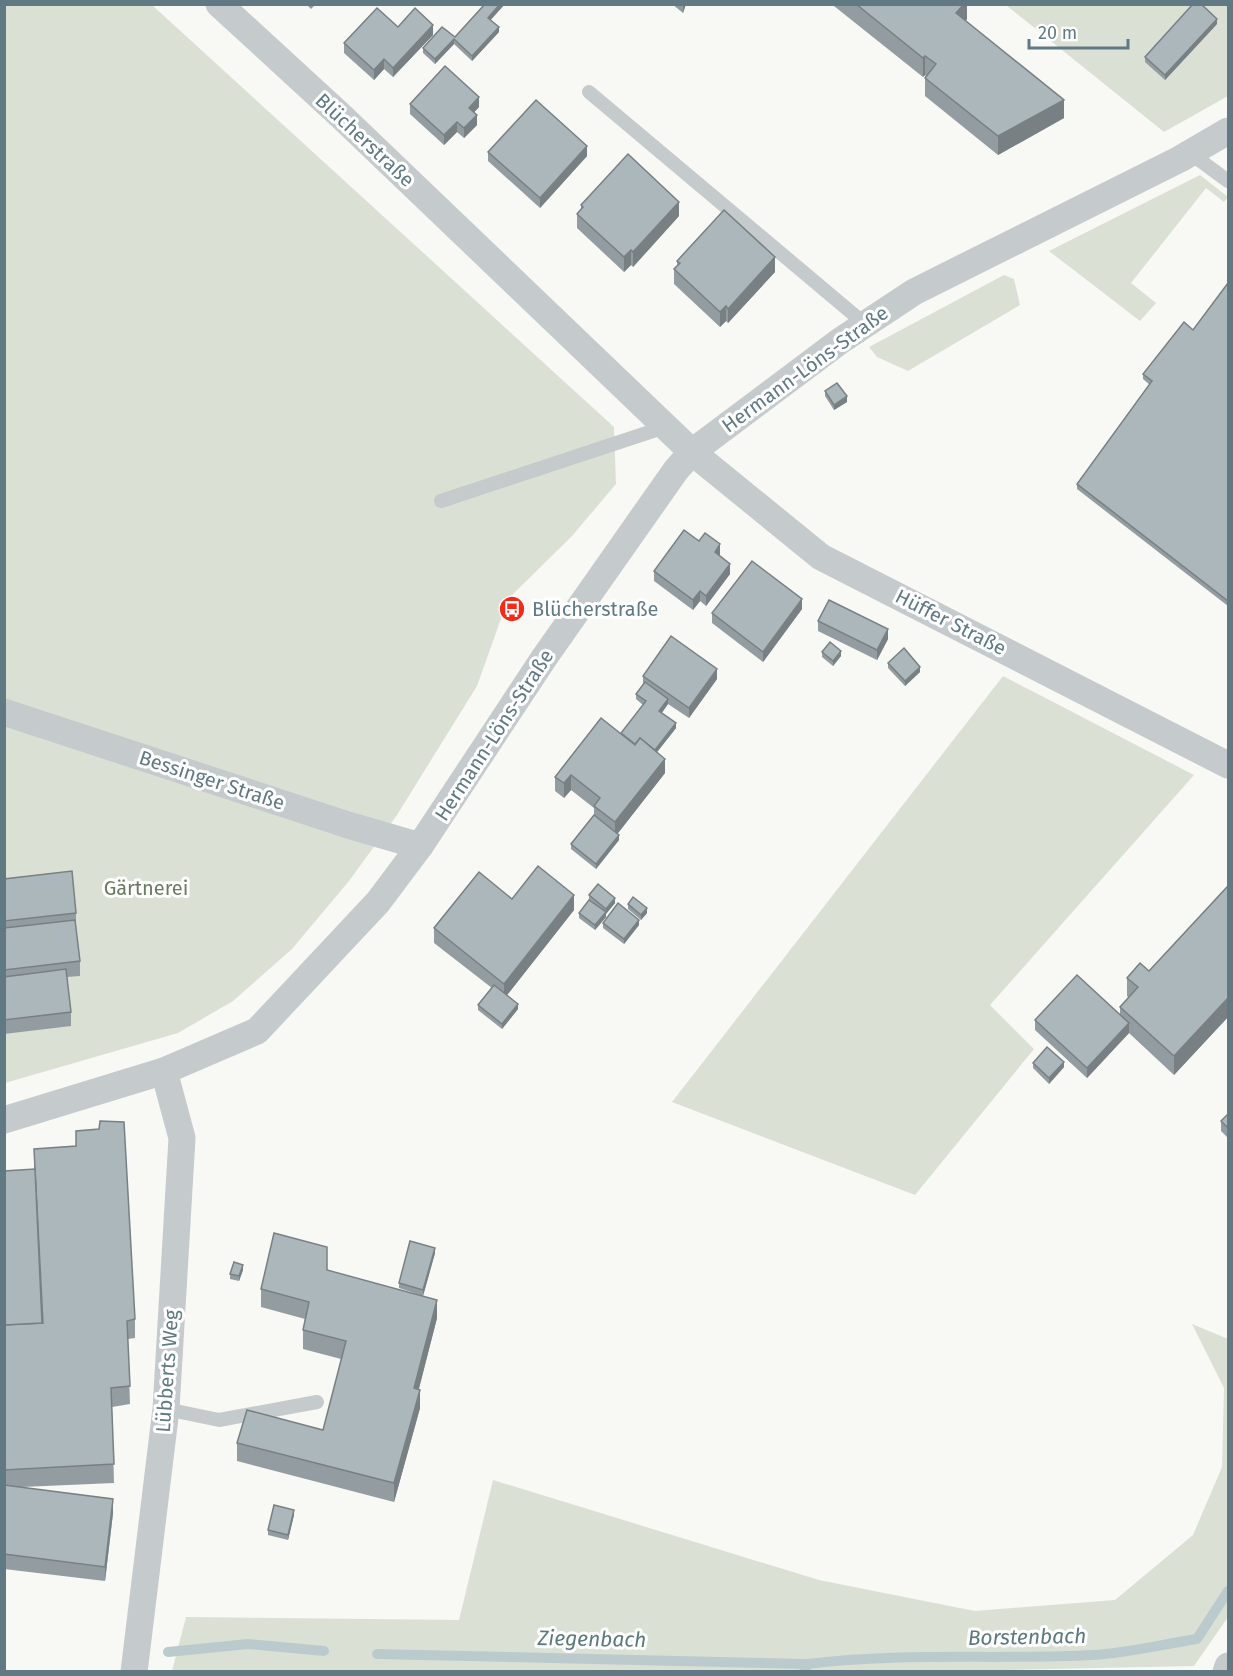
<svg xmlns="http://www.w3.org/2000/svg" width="1233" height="1676" font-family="'Fira Sans',sans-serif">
<rect width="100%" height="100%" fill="#f8f8f5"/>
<!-- green -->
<g fill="#dbe0d5">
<polygon points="5,5 152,5 614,427 616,484 572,536 508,599 477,686 397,815 349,881 292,949 233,1001 178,1033 5,1083"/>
<polygon points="1006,5 1228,5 1228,96 1164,132"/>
<polygon points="1200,175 1228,197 1224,202 1206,188 1131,283 1156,303 1140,321 1049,251"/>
<polygon points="1004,275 1014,279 1020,305 908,371 877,357 869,347"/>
<polygon points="1003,676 1194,775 990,1005 1034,1049 915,1195 672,1102"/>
<polygon points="1192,1324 1228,1339 1228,1617 1194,1666 903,1672 172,1671 186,1617 459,1620 493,1480 819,1580 975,1611 1115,1600 1193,1535 1222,1467 1224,1388"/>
</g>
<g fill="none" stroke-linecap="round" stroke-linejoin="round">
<!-- stream -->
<g stroke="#bbcbcd" stroke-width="10">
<polyline points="168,1652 248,1644 324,1651"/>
<polyline points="377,1654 807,1664"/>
<path d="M804,1672L807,1664C902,1652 998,1660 1093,1655C1128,1653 1163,1644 1197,1639L1228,1591"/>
</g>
<!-- lane -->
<g stroke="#c5cacd" stroke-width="14">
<polyline points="589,92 865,324"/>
<polyline points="1190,153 1228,181"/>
<polyline points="441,501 665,427"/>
<polyline points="166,1409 219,1420 317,1402"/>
</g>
<!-- street -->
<g stroke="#c5cacd" stroke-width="27">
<polyline points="219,4 342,117 692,452 821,557 1228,765"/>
<polyline points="4,712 348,825 420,846"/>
<polyline points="4,1120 164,1071 257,1031 378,902 420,846 544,658 676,470 692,452 840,341 914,292 1180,159 1228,131"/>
<polyline points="134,1672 166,1409 182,1138 164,1071"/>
<polyline points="1226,1672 1228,1666"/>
</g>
</g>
<!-- wall -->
<g fill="#939da1">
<polygon points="306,4 316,4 311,9"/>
<polygon points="485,4 505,4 490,20 499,32 472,61 454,44 435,64 423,53 423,48 455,37"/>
<polygon points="672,4 686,4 683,13"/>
<polygon points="834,4 967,4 967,19 966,21 1064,118 998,155 925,96 925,78 926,76 925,75 923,77 834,6"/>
<polygon points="1217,24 1165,80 1145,62 1145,57"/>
<polygon points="398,27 433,35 393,77 384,69 374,80 344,53 344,43"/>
<polygon points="410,104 479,107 474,112 477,125 464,138 457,132 444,145 410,114"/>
<polygon points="488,152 587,156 540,208 488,161"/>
<polygon points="581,205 679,216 633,267 631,265 624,272 577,228 577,214 581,209"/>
<polygon points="677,261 775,272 728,323 726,321 720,327 674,284 674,269 677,266"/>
<polygon points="1228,283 1228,606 1077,489 1077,484 1150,385 1143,379 1143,374 1193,330"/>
<polygon points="825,391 847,402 834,410 825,396"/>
<polygon points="699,541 720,554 719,556 730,574 706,606 700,601 693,610 654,581 654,571"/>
<polygon points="802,609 763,662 712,623 712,613"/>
<polygon points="818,621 888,639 877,660 818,631"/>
<polygon points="822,652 841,656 833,666 822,657"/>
<polygon points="888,663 920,672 905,686 888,668"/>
<polygon points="643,676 717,679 689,718 668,704 662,713 676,728 657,752 665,773 617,834 619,840 596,869 571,849 571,844 594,815 594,808 571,790 564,798 555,791 555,777 621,734 643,705 636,699 636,694 643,685"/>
<polygon points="4,879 76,913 76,927 80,961 80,976 67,977 71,1012 71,1026 4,1034"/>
<polygon points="1228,886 1228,1017 1174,1075 1129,1033 1087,1078 1035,1030 1035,1020 1120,1015 1120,1007 1129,998 1127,996 1127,978 1149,971"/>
<polygon points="589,895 615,903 606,914 606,913 606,917 595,930 579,918 579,913 589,900"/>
<polygon points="512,899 574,910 507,995 518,1009 502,1029 478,1010 478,1005 492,988 434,943 434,928"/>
<polygon points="628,904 647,913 641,920 628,909"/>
<polygon points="603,923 639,925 624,944 603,928"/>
<polygon points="1033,1063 1064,1067 1049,1084 1033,1068"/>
<polygon points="1228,1114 1228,1138 1221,1131 1221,1121"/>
<polygon points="34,1149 135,1319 135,1338 128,1339 130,1404 112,1407 114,1483 22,1487 113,1513 105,1581 4,1569 4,1171 34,1169"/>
<polygon points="435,1253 423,1296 399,1288 399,1283"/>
<polygon points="243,1270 239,1281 230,1279 230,1274"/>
<polygon points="327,1271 437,1318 419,1389 420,1408 394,1502 237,1461 237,1443 323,1430 341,1359 303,1349 303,1330 305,1319 261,1307 261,1289"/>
<polygon points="294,1515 288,1540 268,1535 268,1530"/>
</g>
<!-- shaded-wall -->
<g fill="#788083">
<polygon points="500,4 505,4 488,23 488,18"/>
<polygon points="683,4 686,4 683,13"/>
<polygon points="964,4 967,4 967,19 956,32 956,13"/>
<polygon points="1217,19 1217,24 1165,80 1165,75"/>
<polygon points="433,25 433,35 393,77 393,68"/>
<polygon points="499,27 499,32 472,61 472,56"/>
<polygon points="454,39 454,44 435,64 435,59"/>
<polygon points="925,56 925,75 923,77 923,58"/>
<polygon points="384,59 384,69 374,80 374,70"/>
<polygon points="479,97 479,107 469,118 469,108"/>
<polygon points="1064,100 1064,118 998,155 998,136"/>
<polygon points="477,115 477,125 464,138 464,128"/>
<polygon points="457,122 457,132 444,145 444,135"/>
<polygon points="587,146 587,156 540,208 540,198"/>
<polygon points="679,202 679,216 633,267 633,252"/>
<polygon points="631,250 631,265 624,272 624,257"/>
<polygon points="775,257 775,272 728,323 728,309"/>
<polygon points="726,306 726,321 720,327 720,312"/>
<polygon points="847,396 847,402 834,410 834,405"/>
<polygon points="720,544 720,554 715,562 715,552"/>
<polygon points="730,564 730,574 706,606 706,596"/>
<polygon points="700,591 700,601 693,610 693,600"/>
<polygon points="802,599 802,609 763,662 763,652"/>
<polygon points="888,629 888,639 877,660 877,650"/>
<polygon points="841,651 841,656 833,666 833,661"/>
<polygon points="920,667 920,672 905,686 905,681"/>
<polygon points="717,669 717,679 689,718 689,708"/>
<polygon points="668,699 668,704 659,716 659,711"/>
<polygon points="676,723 676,728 650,761 650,756"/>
<polygon points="665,759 665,773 615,837 615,822"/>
<polygon points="571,775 571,790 564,798 564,783"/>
<polygon points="619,835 619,840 596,869 596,864"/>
<polygon points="574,895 574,910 504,999 504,984"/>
<polygon points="615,898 615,903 606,914 606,909"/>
<polygon points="647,908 647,913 641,920 641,915"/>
<polygon points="606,912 606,917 595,930 595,925"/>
<polygon points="639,920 639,925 624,944 624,939"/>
<polygon points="1228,998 1228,1017 1174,1075 1174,1056"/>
<polygon points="518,1004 518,1009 502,1029 502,1024"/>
<polygon points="1129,1023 1129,1033 1087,1078 1087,1068"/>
<polygon points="1064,1062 1064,1067 1049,1084 1049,1078"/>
<polygon points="435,1248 435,1253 423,1296 423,1290"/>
<polygon points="243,1265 243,1270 239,1281 239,1276"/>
<polygon points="437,1300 437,1318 414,1407 414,1388"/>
<polygon points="420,1390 420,1408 394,1502 394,1483"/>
<polygon points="113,1499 113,1513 105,1581 105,1567"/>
<polygon points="294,1510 294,1515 288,1540 288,1535"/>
</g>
<!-- building -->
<g fill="#abb7bb" stroke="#788083" stroke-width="1.5">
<polygon points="485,4 500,4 488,18 499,27 472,56 454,39 435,59 423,48 442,27 455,37"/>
<polygon points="856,4 964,4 956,13 1064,100 998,136 925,78 936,64 925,56 923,58"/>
<polygon points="1193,4 1201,4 1217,19 1165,75 1145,57"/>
<polygon points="377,8 398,27 415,8 433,25 393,68 384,59 374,70 344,43"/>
<polygon points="445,66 479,97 469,108 477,115 464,128 457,122 444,135 410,104"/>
<polygon points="536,100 587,146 540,198 488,152"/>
<polygon points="628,154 679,202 633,252 631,250 624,257 577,214 583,207 581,205"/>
<polygon points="724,210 775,257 728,309 726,306 720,312 674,269 680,263 677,261"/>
<polygon points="1228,283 1228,601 1077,484 1152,381 1143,374 1184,322 1193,330"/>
<polygon points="837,383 847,396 834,405 825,391"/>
<polygon points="684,530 699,541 705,533 720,544 715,552 730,564 706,596 700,591 693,600 654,571"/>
<polygon points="752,561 802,599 763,652 712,613"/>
<polygon points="829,600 888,629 877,650 818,621"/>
<polygon points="671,636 717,669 689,708 643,676"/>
<polygon points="830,642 841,651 833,661 822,652"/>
<polygon points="904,648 920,667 905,681 888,663"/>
<polygon points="645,682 668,699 659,711 676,723 655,750 640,738 635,744 621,733 646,701 636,694"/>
<polygon points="601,718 635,745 640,738 665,759 615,822 594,806 600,798 571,775 564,783 555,777"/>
<polygon points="594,815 619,835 596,864 571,844"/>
<polygon points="538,866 574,895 504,984 434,928 479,872 512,899"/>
<polygon points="72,871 76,913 4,921 4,879"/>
<polygon points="598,884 615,898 606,909 589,895"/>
<polygon points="1228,886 1228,998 1174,1056 1120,1007 1138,987 1127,978 1140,963 1149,971"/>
<polygon points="633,897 647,908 641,915 628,904"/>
<polygon points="589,900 606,912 595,925 579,913"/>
<polygon points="618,903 639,920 624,939 603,923"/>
<polygon points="75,920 80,961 4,970 4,928"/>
<polygon points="66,969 71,1012 4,1020 4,977"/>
<polygon points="1077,975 1129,1023 1087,1068 1035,1020"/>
<polygon points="494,985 518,1004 502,1024 478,1005"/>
<polygon points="1047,1047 1064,1062 1049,1078 1033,1063"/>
<polygon points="1228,1114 1228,1128 1221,1121"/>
<polygon points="100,1121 124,1122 135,1319 127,1321 130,1386 111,1388 114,1464 4,1470 4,1325 43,1323 34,1149 76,1146 76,1131 99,1129"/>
<polygon points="35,1169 42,1323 4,1325 4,1171"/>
<polygon points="274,1233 327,1247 327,1270 437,1300 414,1388 420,1390 394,1483 237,1443 247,1410 323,1430 346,1341 303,1330 309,1302 261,1289"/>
<polygon points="410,1241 435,1248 423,1290 399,1283"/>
<polygon points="234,1262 243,1265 239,1276 230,1274"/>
<polygon points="4,1485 113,1499 105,1567 4,1554"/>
<polygon points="274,1505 294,1510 288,1535 268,1530"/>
</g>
<!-- icons -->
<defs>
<g id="bus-disc" transform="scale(1.35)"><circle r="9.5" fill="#f52918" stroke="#fff"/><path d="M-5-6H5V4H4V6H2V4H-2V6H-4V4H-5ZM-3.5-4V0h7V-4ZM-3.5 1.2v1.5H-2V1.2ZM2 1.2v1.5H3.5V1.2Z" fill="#fff"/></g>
</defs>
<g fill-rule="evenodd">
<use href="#bus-disc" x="512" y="609"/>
</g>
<g text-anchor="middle" stroke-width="6" stroke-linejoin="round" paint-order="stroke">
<!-- street labels -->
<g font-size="20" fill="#607983" stroke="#fff">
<text transform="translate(365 140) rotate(43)" y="7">Blücherstraße</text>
<text transform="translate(805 369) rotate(-36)" y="7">Hermann-Löns-Straße</text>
<text transform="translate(951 622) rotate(27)" y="7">Hüffer Straße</text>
<text transform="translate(494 735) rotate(-57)" y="7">Hermann-Löns-Straße</text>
<text transform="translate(212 780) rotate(18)" y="7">Bessinger Straße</text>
<text transform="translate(167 1371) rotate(-86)" y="7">Lübberts Weg</text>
</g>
<!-- poi labels -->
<g font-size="20" fill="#607983" stroke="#fff" text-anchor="start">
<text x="532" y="616">Blücherstraße</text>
</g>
<!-- park labels -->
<g font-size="20" fill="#687a5f" stroke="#fff">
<text x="146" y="895">Gärtnerei</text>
</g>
<!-- water labels -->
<g font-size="21" font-style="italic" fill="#5a797d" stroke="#fff">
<text transform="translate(1027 1637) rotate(-1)" y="7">Borstenbach</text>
<text transform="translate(592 1639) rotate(1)" y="7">Ziegenbach</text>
</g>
</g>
<!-- border -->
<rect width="1233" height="1676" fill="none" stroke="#607983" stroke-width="12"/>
<!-- scale -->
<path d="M1029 39v9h99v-9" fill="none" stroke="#607983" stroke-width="3"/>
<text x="1038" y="39" font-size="18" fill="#607983" stroke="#ffffff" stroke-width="4.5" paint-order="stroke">20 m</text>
</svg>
